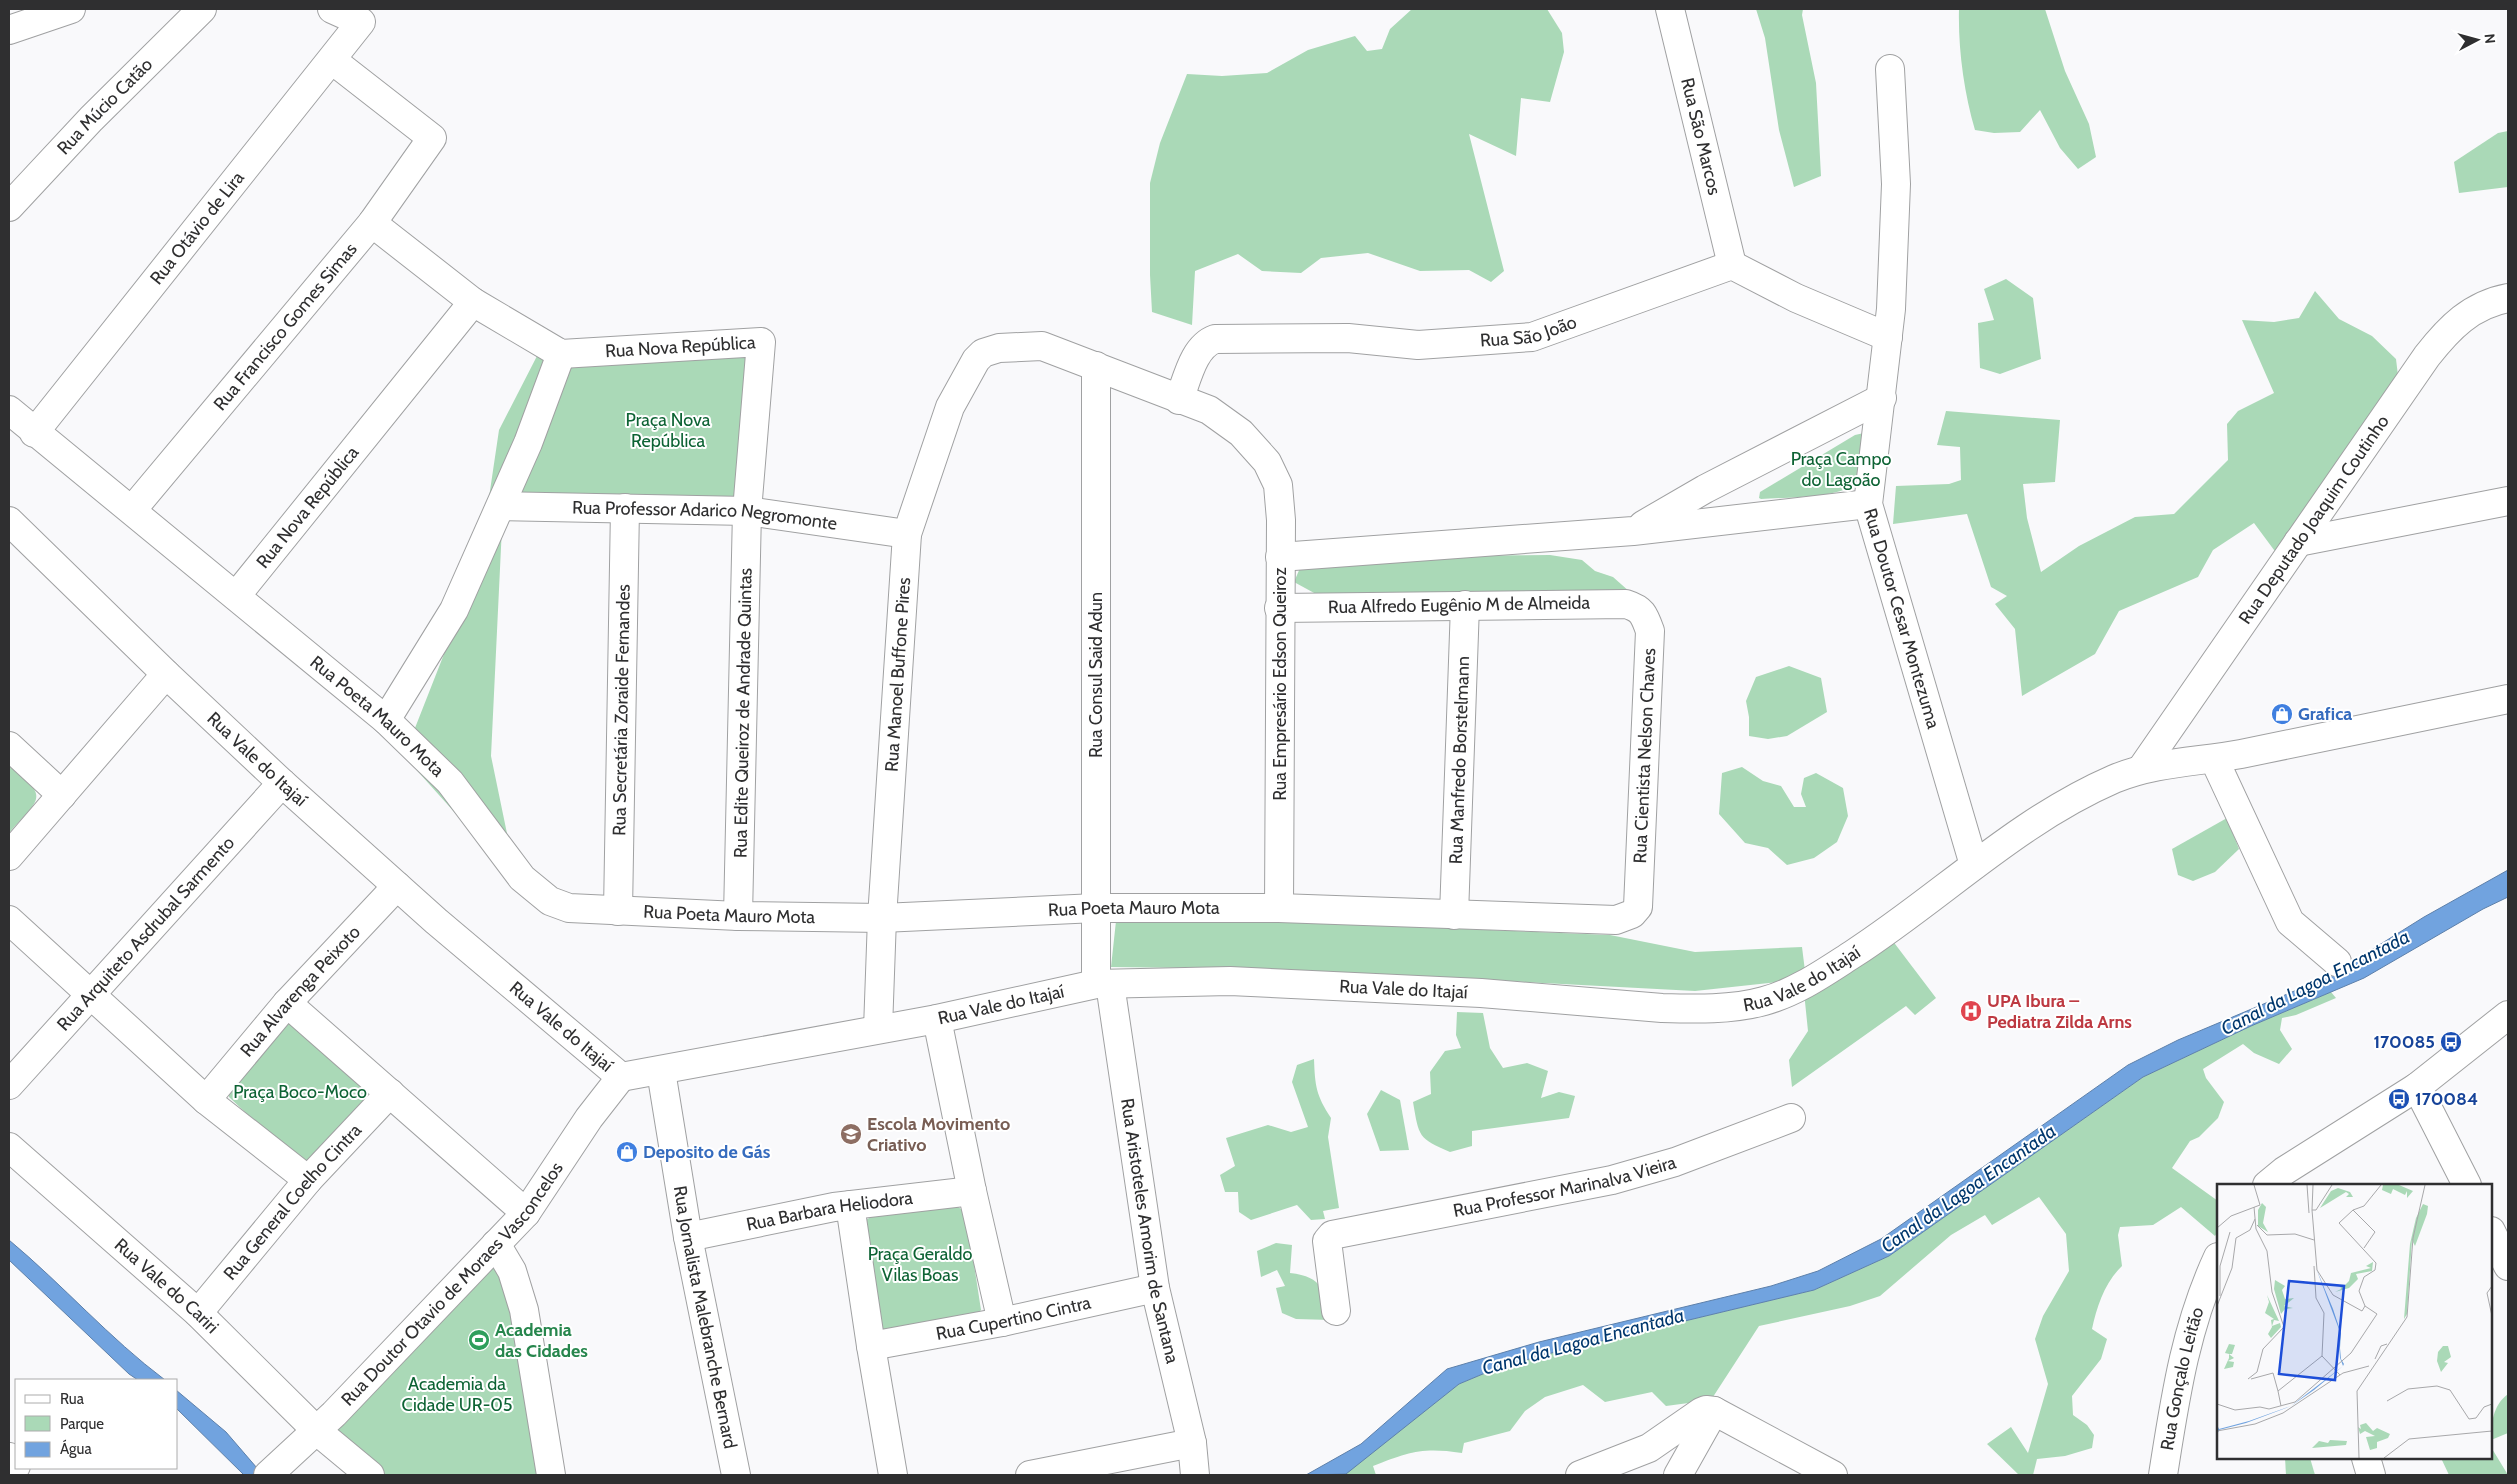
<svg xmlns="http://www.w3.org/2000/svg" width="2517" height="1484" font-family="Cabin,sans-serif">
<rect width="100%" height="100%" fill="#f9f9fb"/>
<!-- green -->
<g fill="#aad9b7">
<polygon points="1412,9 1547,9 1562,33 1564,52 1550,102 1521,98 1516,156 1469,134 1504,271 1491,282 1469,270 1420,271 1368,253 1321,258 1301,273 1262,271 1238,254 1195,271 1192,325 1152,312 1150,275 1150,183 1160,143 1187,74 1222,76 1267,73 1308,50 1355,36 1367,51 1382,49 1390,29"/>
<polygon points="1756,9 1803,9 1802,15 1816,83 1821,176 1794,187 1779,130 1765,38"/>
<path d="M1959,9H2045L2065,71L2089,124L2096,157L2078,169L2060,148L2040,110L2020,132L1994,133L1975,130C1964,92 1958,49 1959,9Z"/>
<polygon points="2508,131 2508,187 2459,193 2454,162 2498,133"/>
<polygon points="2006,279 2033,298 2041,359 2000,374 1980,368 1978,323 1994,320 1984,289"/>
<polygon points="2315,291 2339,319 2372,336 2396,359 2399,384 2277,554 2254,523 2213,550 2198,577 2119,611 2095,654 2022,696 2015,629 1995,604 2007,596 1991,587 1967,514 1893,524 1896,486 1949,484 1961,480 1960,447 1937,445 1946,411 2060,420 2055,482 2023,484 2027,518 2041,572 2079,546 2135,517 2174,514 2228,460 2227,424 2238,411 2274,393 2242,320 2274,322 2299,318"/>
<polygon points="765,348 753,515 503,506 491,756 517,882 404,756 479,565 499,430 537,356"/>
<path d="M1864,433L1859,481C1842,499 1786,497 1761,499L1759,498L1760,492L1855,435Z"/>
<polygon points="1550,555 1582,560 1595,571 1613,577 1639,600 1316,594 1294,582 1303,561 1392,556"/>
<polygon points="1789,666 1821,678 1827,712 1787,736 1768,739 1749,736 1749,717 1746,701 1756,677"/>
<path d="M9,763C48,799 43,795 9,833Z"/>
<polygon points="1742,767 1763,781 1781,786 1794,807 1806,807 1801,794 1804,778 1816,773 1843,788 1848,816 1837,842 1814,858 1787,865 1768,848 1745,843 1719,814 1722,773"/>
<polygon points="2227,818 2239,849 2215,872 2193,881 2178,875 2172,849"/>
<polygon points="1272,917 1371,925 1610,935 1695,952 1802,947 1805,971 1778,982 1695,991 1279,969 1111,967 1116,921"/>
<polygon points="1889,936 1936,998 1915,1015 1906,1006 1792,1087 1789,1060 1808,1031 1804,992"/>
<path d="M2331,992L2336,998L2296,1015L2282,1018L2280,1030L2292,1049L2279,1064L2254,1053L2243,1044L2203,1069L2206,1078L2224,1102L2218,1118L2199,1137L2190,1141L2172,1168L2218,1201V1231L2215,1236L2181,1207L2153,1225L2120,1227L2118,1235L2122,1266C2105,1282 2097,1306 2092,1329L2107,1339L2101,1359L2072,1396L2073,1415L2087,1425L2094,1435L2092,1448L2065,1456L2037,1459L2033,1475H2019L1987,1444L2011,1427L2028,1453L2048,1384L2035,1339L2043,1316L2069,1271L2066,1234L2039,1197L1992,1225L1985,1215L1951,1235L1880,1296L1850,1306L1759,1326L1711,1400L1666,1406L1652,1392L1605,1402L1583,1385L1545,1397L1525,1411L1510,1431L1464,1443L1462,1453C1422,1447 1409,1452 1373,1466L1376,1475H1343L1459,1384L1490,1371L1539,1356L1814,1290L1889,1256L2143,1077L2251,1026Z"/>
<path d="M1457,1012L1483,1013L1490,1048L1503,1068L1527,1063L1548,1071L1541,1098L1559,1092L1575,1096L1569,1118L1472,1131V1146L1450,1152C1418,1138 1419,1137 1413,1102L1431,1094L1430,1072L1445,1051L1461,1048L1456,1035Z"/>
<polygon points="291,1021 371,1085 370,1094 307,1162 263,1129 229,1097 229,1090"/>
<path d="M1314,1059C1315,1086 1316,1095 1331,1118L1328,1137L1339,1208L1323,1211L1325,1219L1311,1220L1297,1205L1251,1220L1239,1212L1238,1192H1225L1220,1175L1235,1166L1226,1138L1268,1125L1291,1132L1308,1127L1292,1082L1297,1065Z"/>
<polygon points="1381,1090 1400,1100 1409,1150 1380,1151 1367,1114"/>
<polygon points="955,1205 961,1209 967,1219 981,1310 978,1313 882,1330 862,1222 871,1217 932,1206"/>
<polygon points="492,1242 526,1308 550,1475 370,1475 311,1430"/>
<path d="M1276,1243L1292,1245L1290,1273C1324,1277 1324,1291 1331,1320L1296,1319L1282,1313L1276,1288L1285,1286L1277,1270L1261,1277L1257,1251Z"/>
<path d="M2508,1394V1433L2491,1440C2491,1423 2493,1405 2508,1394Z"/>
<polygon points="2491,1447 2508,1475 2449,1475 2441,1458 2491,1458"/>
<polygon points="2285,1458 2310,1458 2315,1475 2286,1475"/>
</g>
<!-- water -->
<g fill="#71a3df" stroke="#5d80aa">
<polygon points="2508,870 2508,897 2483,909 2364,978 2251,1026 2143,1077 1889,1256 1814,1290 1539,1356 1490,1371 1459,1384 1346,1474 1306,1475 1361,1444 1447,1369 1539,1342 1771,1286 1818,1271 1881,1239 2128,1065 2178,1040 2311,984 2352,962 2424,917"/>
<path d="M9,1240C63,1285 109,1338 165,1380H138L129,1374L9,1260Z"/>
<polygon points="176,1390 226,1432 263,1475 244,1475 176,1408"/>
</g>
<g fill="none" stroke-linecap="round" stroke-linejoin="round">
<!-- minor casing -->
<g stroke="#a0a1a2" stroke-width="30">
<g id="minor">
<path id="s1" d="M1670,9L1732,265"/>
<polyline points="9,30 71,9"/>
<path id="s2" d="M1890,69L1896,184L1891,309L1868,504L1974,865"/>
<path id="s3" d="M9,207L91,119L202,9"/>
<path id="s4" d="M372,223L473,302L561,354L761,342L747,511L738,916"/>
<path id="s5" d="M1179,400C1187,380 1193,347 1215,339L1348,338L1418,345L1532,337L1732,265L1796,298L1888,337"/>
<path id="s6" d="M9,410L386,720L450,782L522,878L550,901L569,908L738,916L882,918L1096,908H1279L1616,920L1632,914L1638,907L1650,631C1644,614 1642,609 1626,604L1279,608"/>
<path id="s7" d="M34,433L361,22L332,9"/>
<path id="s8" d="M501,506L747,511L907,534"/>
<path id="s9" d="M132,510L372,223L432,138L332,60"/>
<polyline points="1643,525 1705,489 1882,398"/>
<polyline points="2298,542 2508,501"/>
<polyline points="1280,557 1633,531 1868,504"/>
<path id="s10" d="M236,596L473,302"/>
<polyline points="386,720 454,610 528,443 561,354"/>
<polyline points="9,746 62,795"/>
<polyline points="2214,759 2290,922 2337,962"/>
<path id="s11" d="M2142,768L2427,356C2449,328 2471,305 2508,298"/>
<polyline points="9,856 166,674"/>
<path id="s12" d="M618,911L625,508"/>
<path id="s13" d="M1454,915L1465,605"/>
<polyline points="9,920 206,1100 308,1180"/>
<polyline points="1096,984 1096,366"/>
<path id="s14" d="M1110,984L1155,1288L1192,1443L1195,1475"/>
<polyline points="287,1003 526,1213"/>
<polyline points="937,1019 972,1191 1002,1322"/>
<path id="s15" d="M878,1029L882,918L907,534L950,407L976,360L983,353L999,348L1042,346L1209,410L1241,433L1267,462L1278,485L1281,520L1279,908"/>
<path id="s16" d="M661,1071L688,1237L736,1475"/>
<path id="s17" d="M9,1085L282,783"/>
<polyline points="2417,1087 2467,1185"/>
<path id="s18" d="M206,1100L287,1003L397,886"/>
<path id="s19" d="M9,1147L198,1313L317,1431L370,1475"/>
<polyline points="850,1205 871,1346 893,1475"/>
<polyline points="2491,1231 2508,1266"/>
<path id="s20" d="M688,1237L834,1207L972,1191"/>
<polyline points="496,1244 512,1271 524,1310 551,1475"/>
<path id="s21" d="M1336,1311L1327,1241L1332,1235L1612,1180L1675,1162L1791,1118"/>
<path id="s22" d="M198,1313L308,1180L390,1093"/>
<path id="s23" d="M871,1346L1002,1322L1155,1288"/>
<polyline points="2366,1458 2371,1475"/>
<polyline points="1030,1475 1192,1443"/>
<polyline points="1580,1475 1649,1448 1701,1412 1706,1410 1714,1411 1833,1475"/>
<polyline points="1678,1475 1714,1411"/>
</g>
</g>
<!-- major casing -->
<g stroke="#a0a1a2" stroke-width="30">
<g id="major">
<path id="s24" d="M9,521L166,674L282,783L436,921L621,1077L937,1019L1096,984L1230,981L1481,993L1662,1008C1695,1009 1732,1010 1764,1001C1797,992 1825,972 1853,954C1941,897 2017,821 2114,779C2155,762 2198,762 2241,754C2330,736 2419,717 2508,699"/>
<polyline points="2267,1185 2284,1171 2417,1087 2508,1015"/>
<polyline points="9,1457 16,1466"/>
<path id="s25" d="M268,1475L334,1414L526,1213L589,1118L621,1077"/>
<path id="s26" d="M2163,1475C2175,1399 2185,1328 2218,1257"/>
</g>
</g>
<!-- minor -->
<use href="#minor" stroke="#fff" stroke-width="28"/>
<!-- major -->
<use href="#major" stroke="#fff" stroke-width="28"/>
</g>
<!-- icons -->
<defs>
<g id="shop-disc" transform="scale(1.125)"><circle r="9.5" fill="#3f7fe0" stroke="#fff"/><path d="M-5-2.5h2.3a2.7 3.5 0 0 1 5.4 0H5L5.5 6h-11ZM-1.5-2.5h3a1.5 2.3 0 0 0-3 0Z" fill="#fff"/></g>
<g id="hospital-disc" transform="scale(1.125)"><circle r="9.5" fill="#e0444e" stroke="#fff"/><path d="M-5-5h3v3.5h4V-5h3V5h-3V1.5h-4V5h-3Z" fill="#fff"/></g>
<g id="bus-disc" transform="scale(1.125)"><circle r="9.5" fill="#1a4fb4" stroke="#fff"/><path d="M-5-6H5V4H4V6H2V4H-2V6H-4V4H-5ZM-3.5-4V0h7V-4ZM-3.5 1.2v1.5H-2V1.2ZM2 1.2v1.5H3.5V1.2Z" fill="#fff"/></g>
<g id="school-disc" transform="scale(1.125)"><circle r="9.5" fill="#8d6e63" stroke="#fff"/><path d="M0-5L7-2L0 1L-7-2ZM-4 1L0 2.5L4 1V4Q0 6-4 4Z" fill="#fff"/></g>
<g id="stadium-disc" transform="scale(1.125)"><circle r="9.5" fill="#2e9e5b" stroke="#fff"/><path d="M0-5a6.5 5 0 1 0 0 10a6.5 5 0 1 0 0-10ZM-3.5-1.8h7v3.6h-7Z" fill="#fff"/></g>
</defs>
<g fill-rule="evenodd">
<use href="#shop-disc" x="2282" y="714"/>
<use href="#hospital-disc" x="1971" y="1011"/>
<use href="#bus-disc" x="2451" y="1042"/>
<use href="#bus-disc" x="2399" y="1099"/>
<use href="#school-disc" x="851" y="1134"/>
<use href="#shop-disc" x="627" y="1152"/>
<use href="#stadium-disc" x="479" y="1340"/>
</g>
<g text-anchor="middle" stroke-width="4" stroke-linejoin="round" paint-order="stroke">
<!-- street labels -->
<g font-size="18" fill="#2f2f30" stroke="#fff">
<text dy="6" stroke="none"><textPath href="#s3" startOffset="139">Rua Múcio Catão</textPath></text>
<text dy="6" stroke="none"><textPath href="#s1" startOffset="131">Rua São Marcos</textPath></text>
<text dy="6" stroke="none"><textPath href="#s7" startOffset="262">Rua Otávio de Lira</textPath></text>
<text dy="6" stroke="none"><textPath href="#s9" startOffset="239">Rua Francisco Gomes Simas</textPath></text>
<text dy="6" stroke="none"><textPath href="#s5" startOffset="388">Rua São João</textPath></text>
<text dy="6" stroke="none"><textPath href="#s4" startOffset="350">Rua Nova República</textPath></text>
<text dy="6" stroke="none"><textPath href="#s10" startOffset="114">Rua Nova República</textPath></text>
<text dy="6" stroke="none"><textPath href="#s8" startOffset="204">Rua Professor Adarico Negromonte</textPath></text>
<text dy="6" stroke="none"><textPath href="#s11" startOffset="302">Rua Deputado Joaquim Coutinho</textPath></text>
<text transform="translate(1459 605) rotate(-1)" y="6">Rua Alfredo Eugênio M de Almeida</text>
<text dy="6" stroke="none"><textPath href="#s2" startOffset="556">Rua Doutor Cesar Montezuma</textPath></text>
<text dy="6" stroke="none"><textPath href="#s15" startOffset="355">Rua Manoel Buffone Pires</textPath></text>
<text transform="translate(1096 675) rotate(-90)" y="6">Rua Consul Said Adun</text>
<text transform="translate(1280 684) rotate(-90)" y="6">Rua Empresário Edson Queiroz</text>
<text dy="6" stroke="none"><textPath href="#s12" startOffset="201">Rua Secretária Zoraide Fernandes</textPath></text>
<text transform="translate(743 713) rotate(-89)" y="6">Rua Edite Queiroz de Andrade Quintas</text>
<text dy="6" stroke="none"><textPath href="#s6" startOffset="479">Rua Poeta Mauro Mota</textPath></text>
<text dy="6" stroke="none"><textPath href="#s6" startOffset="1979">Rua Cientista Nelson Chaves</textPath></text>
<text dy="6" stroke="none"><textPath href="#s24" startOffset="344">Rua Vale do Itajaí</textPath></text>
<text dy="6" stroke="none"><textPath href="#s13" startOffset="155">Rua Manfredo Borstelmann</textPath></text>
<text dy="6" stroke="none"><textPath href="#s6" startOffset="1319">Rua Poeta Mauro Mota</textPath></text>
<text dy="6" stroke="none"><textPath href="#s6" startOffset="914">Rua Poeta Mauro Mota</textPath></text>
<text dy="6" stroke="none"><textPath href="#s17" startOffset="204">Rua Arquiteto Asdrubal Sarmento</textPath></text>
<text dy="6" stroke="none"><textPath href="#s24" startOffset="2024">Rua Vale do Itajaí</textPath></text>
<text dy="6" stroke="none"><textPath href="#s24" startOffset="1619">Rua Vale do Itajaí</textPath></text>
<text dy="6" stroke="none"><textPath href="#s18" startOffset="144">Rua Alvarenga Peixoto</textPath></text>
<text dy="6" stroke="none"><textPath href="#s24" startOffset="1214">Rua Vale do Itajaí</textPath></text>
<text dy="6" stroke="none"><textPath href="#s24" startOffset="749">Rua Vale do Itajaí</textPath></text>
<text dy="6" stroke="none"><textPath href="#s21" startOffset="316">Rua Professor Marinalva Vieira</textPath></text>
<text dy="6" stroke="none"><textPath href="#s22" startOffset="146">Rua General Coelho Cintra</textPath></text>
<text dy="6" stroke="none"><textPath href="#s20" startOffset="144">Rua Barbara Heliodora</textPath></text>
<text dy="6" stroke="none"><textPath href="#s14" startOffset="250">Rua Aristoteles Amorim de Santana</textPath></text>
<text dy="6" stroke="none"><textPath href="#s25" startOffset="266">Rua Doutor Otavio de Moraes Vasconcelos</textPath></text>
<text dy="6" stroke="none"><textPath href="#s19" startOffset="210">Rua Vale do Cariri</textPath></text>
<text dy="6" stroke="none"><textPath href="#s16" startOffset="250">Rua Jornalista Malebranche Bernard</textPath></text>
<text dy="6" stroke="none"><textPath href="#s23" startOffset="145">Rua Cupertino Cintra</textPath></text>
<text dy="6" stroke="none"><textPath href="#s26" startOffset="98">Rua Gonçalo Leitão</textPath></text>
</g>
<!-- park labels -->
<g font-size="18" fill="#0d6334" stroke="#fff">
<text x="668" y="426">Praça Nova<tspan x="668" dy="21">República</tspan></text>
<text x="1841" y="465">Praça Campo<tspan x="1841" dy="21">do Lagoão</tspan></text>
<text x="300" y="1098">Praça Boco-Moco</text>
<text x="920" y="1260">Praça Geraldo<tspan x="920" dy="21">Vilas Boas</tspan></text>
<text x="457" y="1390">Academia da<tspan x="457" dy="21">Cidade UR-05</tspan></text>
</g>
<!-- shop labels -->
<g font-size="18" font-weight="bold" fill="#366cbe" stroke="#fff" text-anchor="start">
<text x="2298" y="720">Grafica</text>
<text x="643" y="1158">Deposito de Gás</text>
</g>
<!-- health labels -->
<g font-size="18" font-weight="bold" fill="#be3a42" stroke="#fff" text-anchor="start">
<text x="1987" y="1007">UPA Ibura –<tspan x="1987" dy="21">Pediatra Zilda Arns</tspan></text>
</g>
<!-- transit labels -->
<g font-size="18" font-weight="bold" fill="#164399" stroke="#fff" text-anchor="end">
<text x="2435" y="1048">170085</text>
<text x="2415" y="1105" text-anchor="start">170084</text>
</g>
<!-- education labels -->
<g font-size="18" font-weight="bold" fill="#785e54" stroke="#fff" text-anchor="start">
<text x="867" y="1130">Escola Movimento<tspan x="867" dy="21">Criativo</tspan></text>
</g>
<!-- leisure labels -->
<g font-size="18" font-weight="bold" fill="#27864d" stroke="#fff" text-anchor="start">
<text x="495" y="1336">Academia<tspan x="495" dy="21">das Cidades</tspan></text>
</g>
<!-- water labels -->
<g font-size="19" font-style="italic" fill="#00376d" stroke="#fff">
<text transform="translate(2315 982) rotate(-27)" y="7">Canal da Lagoa Encantada</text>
<text transform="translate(1968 1188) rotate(-35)" y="7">Canal da Lagoa Encantada</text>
<text transform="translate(1583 1341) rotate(-15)" y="7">Canal da Lagoa Encantada</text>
</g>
</g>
<!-- overview -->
<g transform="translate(2217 1184)">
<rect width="275" height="275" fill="#f9f9fb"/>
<path d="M166,1H182L196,7L190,14V7L188,11L176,5L174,10L165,6ZM121,4L133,8L136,13H129L132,10L129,8L103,24L114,7ZM45,19L49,23L46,39L51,48L41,42V26ZM206,20L211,22L210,30L198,62L195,56L190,130L187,135L193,60L199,34ZM156,78L155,87L139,90L141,95L132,104L118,108L124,105L123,101L126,103L132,97L134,89L154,84L149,82ZM58,96L68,102L65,106L68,115L77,114L67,122L76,124L68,125L64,130L57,105ZM50,111L62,137L57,136L55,142L63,139L64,143L54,154L51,150L55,143L54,136L57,135L48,129L52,118ZM12,160L18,161L15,170H12L17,174L11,177L17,178L16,183L7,185L12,174V170L8,169ZM226,162H231L234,173L227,178L231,179L224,188L220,177L221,168ZM149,239L156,247L160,244L173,250L171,254L160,258V264L153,266L149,253L158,252L148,247L143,250L141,243L144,245L143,241ZM113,256L130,257L129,261L95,264L102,257L111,259Z" fill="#aad9b7"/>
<path d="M99,84L116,125L124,149L123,164L124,175L127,180L126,182L97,206L74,222L29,239L2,246L0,251V241L2,245L32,237L74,222L126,182L123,174L122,161L123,148Z" fill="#71a3df"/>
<path fill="none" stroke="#a8a8aa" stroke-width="1" d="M37,1L43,21M90,1L92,29M115,1L99,26H95L100,86L116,111L145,127L148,122L142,107L147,93L158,86L159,79L122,39L136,26L147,22L164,1M95,26L96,1M136,26L158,48L147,64M40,41L50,51L78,50L97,56M0,44L14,32L43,21M97,82L99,114L107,129L105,172M275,102L270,109L275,132M3,112V82L13,48M0,122L15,84L19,54L33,46L38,35M105,172L123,191M158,175L164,162L170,160M31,195L40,188L46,165L67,143L55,108L50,67L39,45L37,23M34,195L56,189L61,207L105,172M61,207L64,222M170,217L191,205L220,202L233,206L252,235L259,234L267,223L275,220M0,220L18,226L43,223L52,225L78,218L134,169L160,130L148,122M0,247L38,240L66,229L126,189L152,182M142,274L140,207L190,133L196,54L208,1M167,274L192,255L275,247"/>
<path fill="#1d4ed8" fill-opacity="0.15" stroke="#1d4ed8" stroke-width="2.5" d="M72,97L127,102L118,196L62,190Z"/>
<rect width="275" height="275" fill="none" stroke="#2f2f30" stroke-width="2.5"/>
</g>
<!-- border -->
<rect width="2517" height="1484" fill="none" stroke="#2f2f30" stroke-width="20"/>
<!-- legend -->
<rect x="15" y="1379" width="162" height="90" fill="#ffffff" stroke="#acacac"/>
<rect x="25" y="1395" width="25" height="8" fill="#ffffff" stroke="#acacac"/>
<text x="60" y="1404" font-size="15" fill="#2f2f30">Rua</text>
<rect x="25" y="1416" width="25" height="15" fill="#aad9b7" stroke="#acacac"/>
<text x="60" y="1429" font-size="15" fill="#2f2f30">Parque</text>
<rect x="25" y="1442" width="25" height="15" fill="#71a3df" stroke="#acacac"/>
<text x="60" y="1454" font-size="15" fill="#2f2f30">Água</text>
<!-- north arrow -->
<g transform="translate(2477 40) rotate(84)" stroke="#ffffff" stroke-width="4" paint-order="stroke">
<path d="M0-4L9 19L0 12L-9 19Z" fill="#2f2f30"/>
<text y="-8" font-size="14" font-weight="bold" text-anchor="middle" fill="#2f2f30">N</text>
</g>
</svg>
